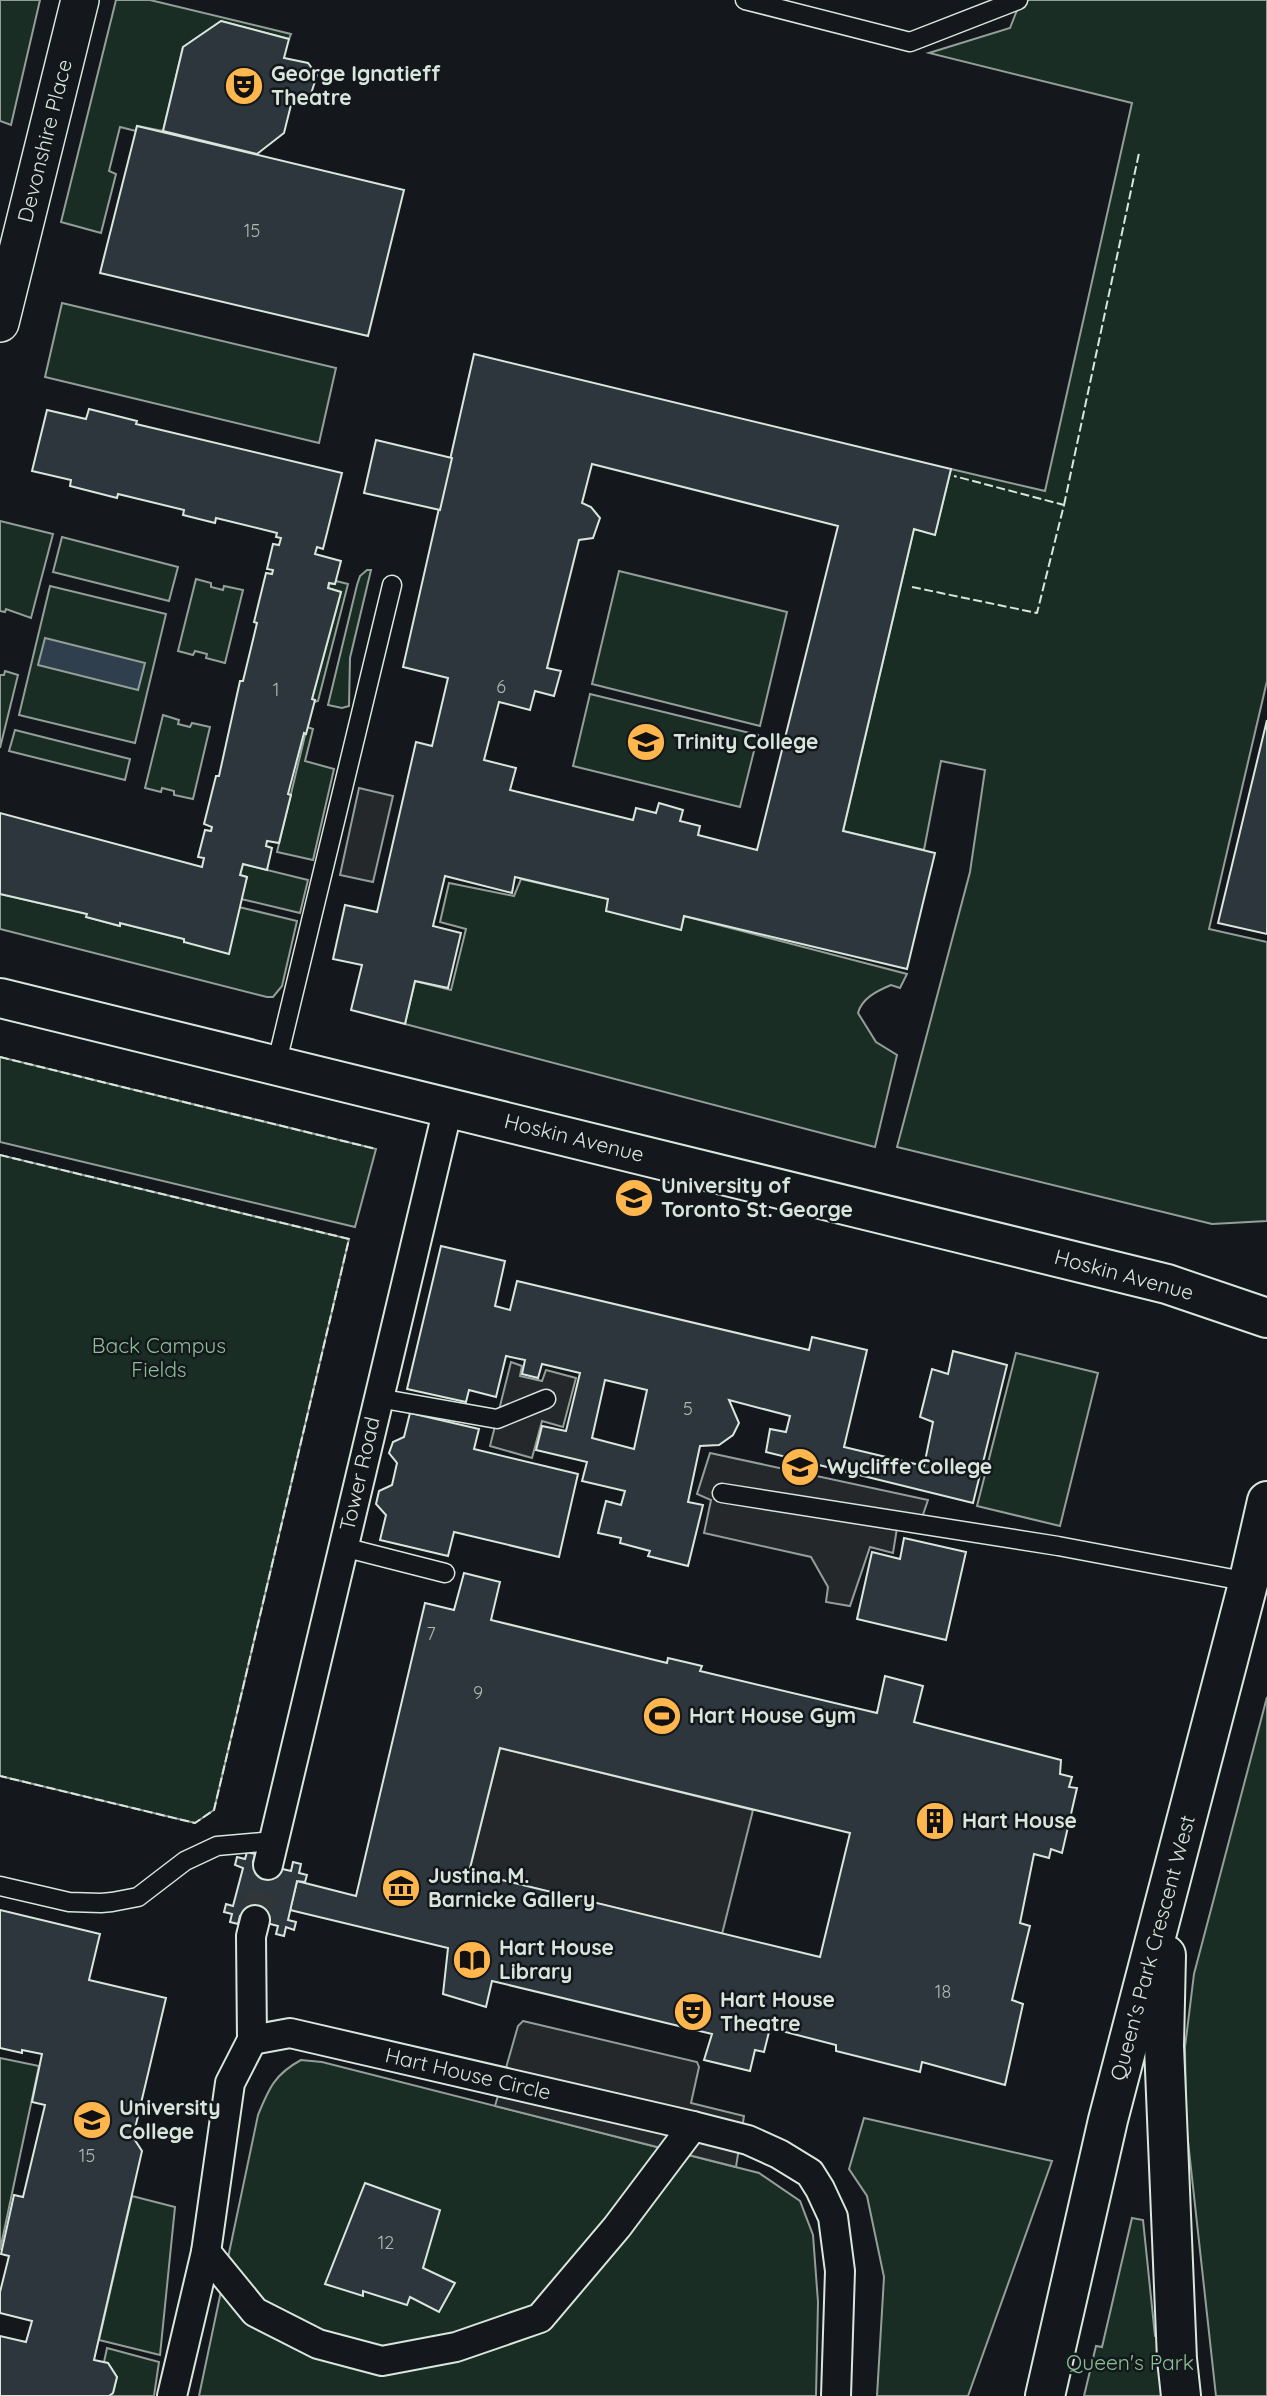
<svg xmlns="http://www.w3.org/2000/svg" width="1267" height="2396" font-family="Quicksand,sans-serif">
<rect width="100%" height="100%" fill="#14181c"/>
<!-- green -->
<g fill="#1a2d24" stroke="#939e99" stroke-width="2">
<polygon points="0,0 40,0 11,125 0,121"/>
<polygon points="116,0 150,0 291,34 289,39 221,21 183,47 163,131 137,126 136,131 120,127 109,171 116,174 101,233 61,222"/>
<polygon points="1021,0 1267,0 1267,681 1209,929 1267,942 1267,1221 1212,1224 897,1147 970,872 985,770 941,761 924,850 843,831 914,529 935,534 951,469 1045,491 1132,103 929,53 1010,28"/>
<polygon points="62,303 336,368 319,443 45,377"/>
<polygon points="0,521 53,534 31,618 6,609 5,612 0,611"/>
<polygon points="62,537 178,567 169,601 53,572"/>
<polygon points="367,570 371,570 350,658 349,706 342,708 328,705 357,585 360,576"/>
<polygon points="619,571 787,612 760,726 592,684"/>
<polygon points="196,579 211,583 211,587 223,590 224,586 243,590 225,663 206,658 207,654 195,651 193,655 178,651"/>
<polygon points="336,581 348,584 318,701 314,702 312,699 341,592 328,588 329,583 334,584"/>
<polygon points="50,586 166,614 135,743 19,715"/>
<polygon points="5,671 18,675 0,748 0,675 4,675"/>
<polygon points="590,694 758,735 740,807 573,766"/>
<polygon points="163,715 179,720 178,724 190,727 192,723 210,727 193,799 174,795 174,791 162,788 161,792 145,788"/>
<polygon points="307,727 313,729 305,761 334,769 313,860 277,852"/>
<polygon points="15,730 130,759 125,780 9,751"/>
<polygon points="243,864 308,880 300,913 241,899 247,877 240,875"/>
<path d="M521,879L608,899L681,929L684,916L907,974L900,988L891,985C877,991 862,998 858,1013L876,1042L897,1055L875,1147L405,1024L415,981L451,990L466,929L440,922L449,883L514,896Z"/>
<polygon points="0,894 87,914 87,917 119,926 120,923 184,939 184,942 239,907 297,921 282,986 273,997 267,997 0,929"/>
<polygon points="0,1057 376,1149 355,1227 0,1142"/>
<polygon points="0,1155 349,1239 214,1810 195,1823 0,1776"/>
<polygon points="1016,1353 1098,1373 1060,1526 977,1506"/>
<polygon points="1267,1697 1267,2396 1216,2396 1186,2123 1185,2047 1194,1974"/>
<polygon points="0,2058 39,2066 0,2250"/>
<path d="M301,2060L322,2062L759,2173L800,2201L813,2235L818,2302L816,2396H199L258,2115C269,2088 275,2074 301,2060Z"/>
<polygon points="864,2118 1052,2161 968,2396 877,2396 884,2277 867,2196 849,2169"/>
<polygon points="132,2196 175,2207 160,2355 99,2340"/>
<polygon points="1132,2218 1143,2220 1155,2336 1161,2337 1167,2396 1084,2396 1096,2346 1102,2347"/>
<polygon points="107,2348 159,2362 154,2396 109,2396 113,2393 117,2377 104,2362"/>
</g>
<!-- parking -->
<g fill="#24282b" stroke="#939e99" stroke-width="2">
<polygon points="359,788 393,796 373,882 340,875"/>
<polygon points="511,1362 522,1366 520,1376 542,1381 546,1370 576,1378 563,1427 542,1421 532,1458 490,1446"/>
<polygon points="710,1453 928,1500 917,1532 897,1528 893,1553 870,1547 850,1606 826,1602 828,1587 811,1557 704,1533 711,1500 697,1494"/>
<polygon points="500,1748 753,1810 722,1934 469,1872"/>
<polygon points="523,2021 697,2062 699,2067 691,2103 744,2116 736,2167 495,2106 518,2026"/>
</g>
<!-- water -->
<polygon fill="#2f3f4d" stroke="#939e99" stroke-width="2" points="45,638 145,663 138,690 38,665"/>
<!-- building -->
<g fill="#2c363c" stroke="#d8e6dc" stroke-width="2" fill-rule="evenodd">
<polygon points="221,21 289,39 284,58 308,63 317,75 310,97 300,103 292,101 284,133 257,154 163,131 183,47"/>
<polygon points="137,126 404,190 368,336 100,273"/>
<path d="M474,354L951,469L935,535L914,529L843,831L935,853L907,969L684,916L681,930L606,911L608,899L515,877L512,893L445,876L433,926L461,933L448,988L415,981L405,1024L351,1010L362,965L333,959L345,905L377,912L416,742L432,746L448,678L403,667ZM592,464L838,526L757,850L698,835L700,826L680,821L683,810L659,803L656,813L636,808L633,820L510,790L516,768L484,760L499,702L530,710L535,691L554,696L561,671L547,668L579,540L593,538L600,518L591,507L582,503Z"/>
<polygon points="89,409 137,421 136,424 342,473 323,549 317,547 315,554 341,561 335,584 329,583 328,588 341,592 312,699 315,700 306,734 304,733 288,794 291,795 279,843 267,841 266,846 272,848 267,870 243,864 240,875 247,877 229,954 184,942 184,939 120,923 120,926 86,917 87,914 0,894 0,813 202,867 204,858 198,857 205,830 211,831 212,827 204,824 216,776 219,776 240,681 243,681 257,623 254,622 266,573 272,574 273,570 267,569 273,544 279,545 281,538 276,537 277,533 216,518 215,523 183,515 184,510 118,494 117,498 70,486 71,480 32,471 47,410 86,419"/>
<polygon points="376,440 452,458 440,510 364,493"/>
<polygon points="1267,720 1267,934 1218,923"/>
<path d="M441,1246L505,1261L495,1306L510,1310L517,1281L809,1350L812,1337L867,1350L844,1447L924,1466L933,1422L920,1417L932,1369L948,1374L953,1351L1007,1365L973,1503L766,1452L770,1429L786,1432L790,1416L729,1400L739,1423L733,1435L719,1445L700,1446L688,1502L703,1505L688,1566L648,1556L650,1551L620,1543L621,1538L598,1533L606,1501L621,1505L625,1491L582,1481L587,1462L536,1450L542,1426L566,1431L580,1373L542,1364L538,1378L522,1374L525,1360L506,1356L496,1397L469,1390L466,1402L407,1389ZM605,1380L647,1390L634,1449L592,1438Z"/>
<polygon points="410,1413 479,1429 474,1449 578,1474 559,1557 454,1532 448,1556 380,1540 386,1515 376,1504 379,1491 392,1485 397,1463 389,1453 393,1442 404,1437"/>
<polygon points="904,1538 966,1552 946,1640 857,1619 872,1552 900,1559"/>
<path d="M464,1573L500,1582L491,1620L667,1663L668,1658L702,1666L700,1671L877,1713L885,1676L923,1686L914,1722L1061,1760L1060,1774L1072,1777L1069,1787L1077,1788L1062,1853L1051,1849L1049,1858L1034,1854L1020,1923L1030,1926L1012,2000L1023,2004L1005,2085L922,2062L920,2072L836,2051V2045L770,2028L764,2052L755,2050L750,2071L704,2060L712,2034L492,1981L486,2007L443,1994L448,1948L290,1910L297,1881L356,1896L425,1603L454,1610ZM500,1748L850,1833L820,1957L469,1872Z"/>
<polygon points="247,1852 255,1854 253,1862 291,1871 293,1862 301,1864 299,1873 307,1875 305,1882 297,1881 288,1920 296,1922 294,1930 286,1927 284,1936 276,1934 278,1926 240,1916 238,1924 230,1922 232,1914 224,1912 226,1904 233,1906 243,1868 235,1865 237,1857 245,1859"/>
<polygon points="0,1910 100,1934 89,1980 166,1998 133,2137 142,2151 94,2360 108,2363 117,2377 113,2393 109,2396 0,2396 0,2336 26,2342 32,2321 0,2313 0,2292 9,2256 1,2254 14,2195 23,2197 45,2105 32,2102 42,2054 22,2050 22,2053 0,2048"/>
<polygon points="365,2183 440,2210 423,2268 455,2283 439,2312 410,2297 407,2305 363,2291 363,2296 325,2284"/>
</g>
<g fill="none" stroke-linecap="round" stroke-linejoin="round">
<!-- pedestrian-tunnel -->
<polyline stroke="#313739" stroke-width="28" stroke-dasharray="28 14" stroke-linecap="butt" points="255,1920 268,1865"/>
<!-- service casing -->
<g stroke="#d8e6dc" stroke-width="21">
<g id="service">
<polyline points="745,0 910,42 1018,0"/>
<polyline points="276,1066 392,585"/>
<polyline points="378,1398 497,1419 546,1399"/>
<polyline points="722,1493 1058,1546 1233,1579 1248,1584"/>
<polyline points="343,1547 445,1573"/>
<polyline points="0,1886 69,1902 101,1903 112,1902 138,1897 185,1861 217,1846 273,1841"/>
</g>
</g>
<!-- pedestrian casing -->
<g stroke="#d8e6dc" stroke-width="32">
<g id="pedestrian">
<polyline points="268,1865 448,1108"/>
<polyline points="252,2040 290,2033 693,2126 748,2140 779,2154 810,2173 820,2189 833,2217 840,2271 836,2396"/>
<polyline points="206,2252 255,2312 318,2344 382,2361 456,2347 540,2318 617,2227 693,2126"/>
<polyline points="172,2396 206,2252 230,2083 252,2040 251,1936 255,1920"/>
</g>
</g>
<!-- minor casing -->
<g stroke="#d8e6dc" stroke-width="40">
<polyline id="minor" points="0,323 80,0"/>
</g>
<!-- tertiary casing -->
<g stroke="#d8e6dc" stroke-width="42">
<polyline id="tertiary" points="0,998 1167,1284 1267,1318"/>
</g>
<!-- primary casing -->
<g stroke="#d8e6dc" stroke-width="42">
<g id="primary">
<polyline points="1166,1955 1164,2046 1177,2359 1181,2396"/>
<polyline points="1045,2396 1108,2120 1248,1584 1267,1501"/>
</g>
</g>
<!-- service -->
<use href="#service" stroke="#14181c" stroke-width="18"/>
<!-- pedestrian -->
<use href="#pedestrian" stroke="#14181c" stroke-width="28"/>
<!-- minor -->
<use href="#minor" stroke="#14181c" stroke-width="37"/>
<!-- tertiary -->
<use href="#tertiary" stroke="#14181c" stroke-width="38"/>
<!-- primary -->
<use href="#primary" stroke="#14181c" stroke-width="38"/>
<!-- fence -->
<g stroke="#d8e6dc" stroke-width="2" stroke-dasharray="9 3.5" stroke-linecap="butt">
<polyline points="1064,505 1139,153"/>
<polyline points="912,587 1037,613 1064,505 954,476"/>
<polyline points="0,1057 376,1149"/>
<polyline points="0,1155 349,1239 214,1810 195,1823 0,1776"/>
</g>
</g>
<!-- icons -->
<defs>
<g id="theatre-disc" transform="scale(2.0125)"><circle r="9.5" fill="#ffb74d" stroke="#14181c"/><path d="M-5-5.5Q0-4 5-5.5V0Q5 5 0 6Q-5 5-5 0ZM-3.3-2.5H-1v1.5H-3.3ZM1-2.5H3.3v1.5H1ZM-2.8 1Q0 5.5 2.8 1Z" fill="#111"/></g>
<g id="university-disc" transform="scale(2.0125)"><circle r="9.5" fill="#ffb74d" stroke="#14181c"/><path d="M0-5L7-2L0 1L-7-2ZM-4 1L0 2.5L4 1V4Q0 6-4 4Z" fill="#111"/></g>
<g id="stadium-disc" transform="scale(2.0125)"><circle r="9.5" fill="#ffb74d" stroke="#14181c"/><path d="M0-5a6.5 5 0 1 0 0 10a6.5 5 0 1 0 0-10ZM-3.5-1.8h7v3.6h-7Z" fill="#111"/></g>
<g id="building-disc" transform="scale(2.0125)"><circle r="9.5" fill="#ffb74d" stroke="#14181c"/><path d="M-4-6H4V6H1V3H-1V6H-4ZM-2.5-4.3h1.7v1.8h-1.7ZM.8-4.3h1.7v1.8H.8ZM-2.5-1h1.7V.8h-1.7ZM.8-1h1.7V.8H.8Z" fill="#111"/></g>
<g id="museum-disc" transform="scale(2.0125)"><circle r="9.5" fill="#ffb74d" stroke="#14181c"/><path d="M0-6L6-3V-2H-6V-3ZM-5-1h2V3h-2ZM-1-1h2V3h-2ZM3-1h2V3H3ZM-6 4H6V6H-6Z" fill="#111"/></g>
<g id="library-disc" transform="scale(2.0125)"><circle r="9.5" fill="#ffb74d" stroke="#14181c"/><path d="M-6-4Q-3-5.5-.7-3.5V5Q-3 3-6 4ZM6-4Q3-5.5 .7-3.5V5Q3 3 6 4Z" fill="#111"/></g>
</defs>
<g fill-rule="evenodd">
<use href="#theatre-disc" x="244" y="86"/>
<use href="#university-disc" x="646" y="742"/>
<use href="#university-disc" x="634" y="1198"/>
<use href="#university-disc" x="800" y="1467"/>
<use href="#stadium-disc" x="662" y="1716"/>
<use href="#building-disc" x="935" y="1821"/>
<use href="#museum-disc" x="401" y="1888"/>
<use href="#library-disc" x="472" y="1960"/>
<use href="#theatre-disc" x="693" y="2012"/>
<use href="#university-disc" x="92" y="2120"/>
</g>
<g text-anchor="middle" stroke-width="5" stroke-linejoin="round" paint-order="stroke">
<!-- number labels -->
<g font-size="18" fill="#adbab4">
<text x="252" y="237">15</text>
<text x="501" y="693">6</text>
<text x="276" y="696">1</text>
<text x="688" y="1415">5</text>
<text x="431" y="1640">7</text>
<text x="478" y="1699">9</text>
<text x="943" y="1998">18</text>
<text x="87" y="2162">15</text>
<text x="386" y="2249">12</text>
</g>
<!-- poi labels -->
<g font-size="21" font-weight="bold" fill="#d8e6dc" stroke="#14181c" text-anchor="start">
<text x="271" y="81">George Ignatieff<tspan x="271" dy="24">Theatre</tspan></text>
<text x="673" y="749">Trinity College</text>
<text x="661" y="1193">University of<tspan x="661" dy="24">Toronto St. George</tspan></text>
<text x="827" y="1474">Wycliffe College</text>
<text x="689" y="1723">Hart House Gym</text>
<text x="962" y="1828">Hart House</text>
<text x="428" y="1883">Justina M.<tspan x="428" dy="24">Barnicke Gallery</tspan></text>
<text x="499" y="1955">Hart House<tspan x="499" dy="24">Library</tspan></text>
<text x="720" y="2007">Hart House<tspan x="720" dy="24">Theatre</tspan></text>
<text x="119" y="2115">University<tspan x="119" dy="24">College</tspan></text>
</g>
<!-- street labels -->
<g font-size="21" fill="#d8e6dc" stroke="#14181c">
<text transform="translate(45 141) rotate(-76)" y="7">Devonshire Place</text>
<text transform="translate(574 1138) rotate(14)" y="7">Hoskin Avenue</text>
<text transform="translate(1124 1275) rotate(15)" y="7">Hoskin Avenue</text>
<text transform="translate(360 1474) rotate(-77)" y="7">Tower Road</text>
<text transform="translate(1153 1948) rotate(-75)" y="7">Queen's Park Crescent West</text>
<text transform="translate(468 2074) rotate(13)" y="7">Hart House Circle</text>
</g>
<!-- park labels -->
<g font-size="21" fill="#8ac095" stroke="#14181c">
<text x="159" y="1353">Back Campus<tspan x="159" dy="24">Fields</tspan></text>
<text x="1130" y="2370">Queen's Park</text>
</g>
</g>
</svg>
